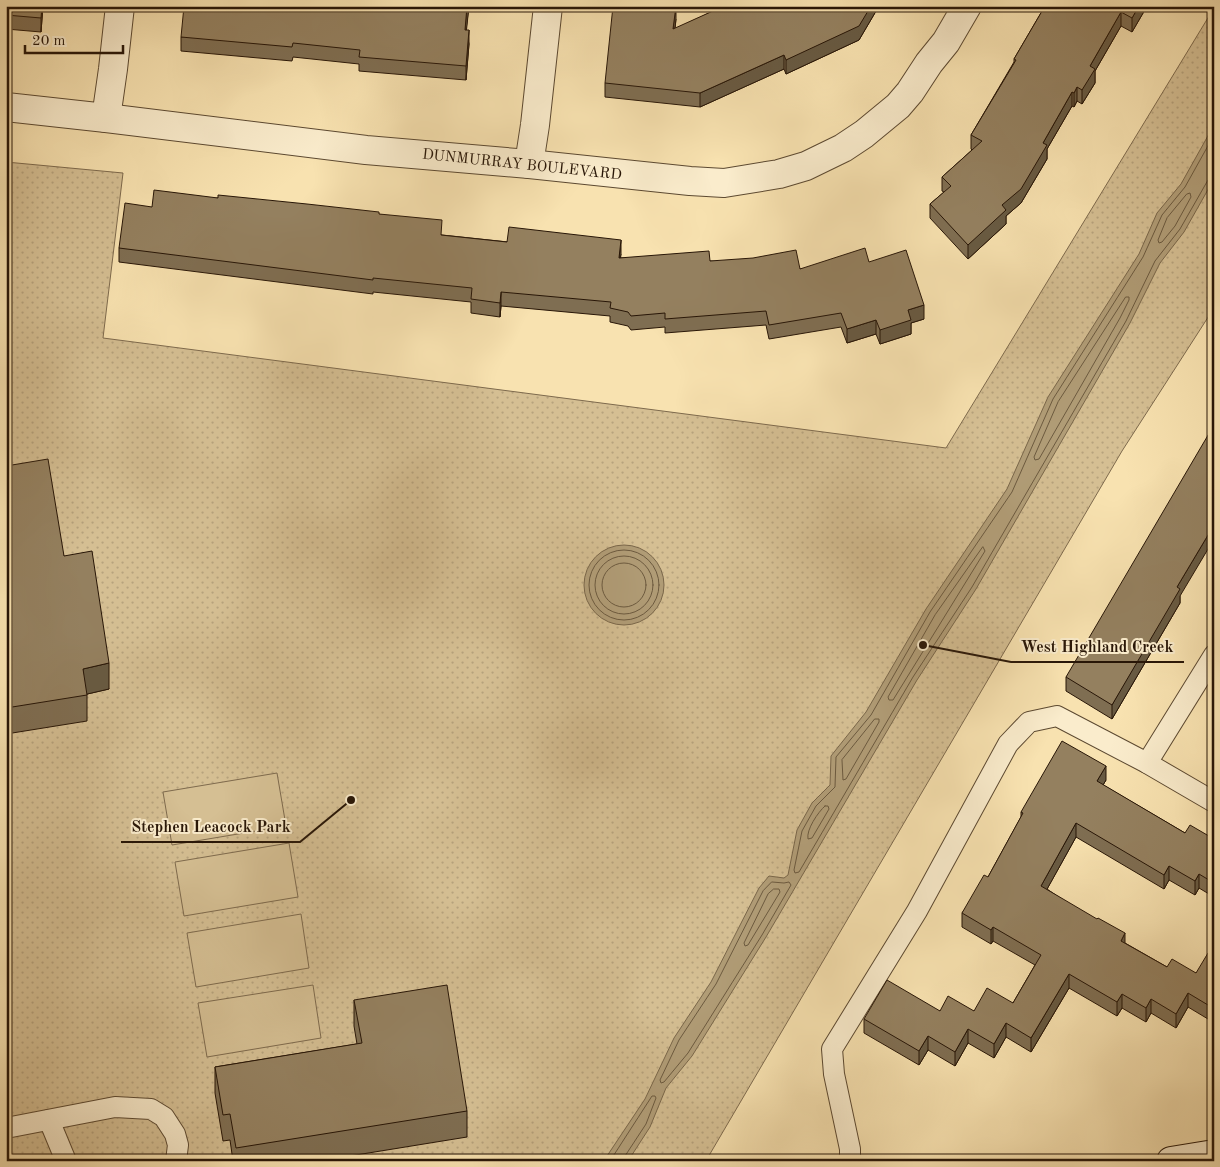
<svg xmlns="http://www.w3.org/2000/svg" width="1220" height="1167" font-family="'Old Standard TT',serif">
<defs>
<pattern id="grass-dots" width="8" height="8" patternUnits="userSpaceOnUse" patternTransform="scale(1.25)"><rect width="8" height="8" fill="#d5bf93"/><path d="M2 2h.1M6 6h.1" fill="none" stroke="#b7a37d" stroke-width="1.8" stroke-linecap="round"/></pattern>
</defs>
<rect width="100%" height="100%" fill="#f8e2b0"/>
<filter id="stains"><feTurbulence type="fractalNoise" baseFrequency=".004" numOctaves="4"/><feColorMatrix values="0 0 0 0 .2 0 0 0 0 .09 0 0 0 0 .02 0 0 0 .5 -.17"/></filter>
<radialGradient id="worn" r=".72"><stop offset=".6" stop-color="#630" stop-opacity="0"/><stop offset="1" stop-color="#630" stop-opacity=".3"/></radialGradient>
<!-- grass -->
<polygon fill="url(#grass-dots)" stroke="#7e6a4d" points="1214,8 1214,308 1122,451 707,1159 700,1161 6,1161 6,162 123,173 103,338 946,448"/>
<!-- garden -->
<g fill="#d5bf93" stroke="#7e6a4d">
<polygon points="277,773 286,826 172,845 163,792"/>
<polygon points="289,843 298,897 184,916 175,862"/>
<polygon points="301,914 309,968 196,987 187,933"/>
<polygon points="313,985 321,1038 207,1057 198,1003"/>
</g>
<!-- water -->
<g fill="#b19d77" stroke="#7a674a">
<polygon points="1214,125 1214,179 1184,232 1160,263 1130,323 976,589 917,680 766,937 692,1056 666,1088 650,1127 628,1161 586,1161 591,1156 605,1159 645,1099 674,1038 711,982 759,888 769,876 784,878 788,875 797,830 812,803 830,785 831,756 866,712 926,609 1007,489 1048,397 1139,254 1157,213 1181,184"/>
<circle cx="624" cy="585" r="40"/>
</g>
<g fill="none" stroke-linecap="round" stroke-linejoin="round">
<!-- shore -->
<g stroke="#6c5a3f" stroke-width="1">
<polyline points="1214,135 1185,187 1162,215 1143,257 1053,399 1012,492 930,612 871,715 836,757 835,787 816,806 802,831 794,870 795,873 799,872 913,677 972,587 1126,321 1155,261 1180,229 1208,180 1214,178"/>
<polygon points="1187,194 1190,193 1191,197 1175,226 1162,242 1159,243 1158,240 1167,218"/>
<polygon points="1126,297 1129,297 1129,300 1120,318 1039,459 1035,460 1034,457 1058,402"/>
<polygon points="983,547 985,551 893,700 889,700 888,697 935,615"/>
<circle cx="624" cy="585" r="35"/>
<circle cx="624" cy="585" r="29"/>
<circle cx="624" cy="585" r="22"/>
<polygon points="875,719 879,719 879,722 846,779 843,780 842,760"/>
<path d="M825,806H828L829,809L812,838L808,839C806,830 818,812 825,806Z"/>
<polygon points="772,882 784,883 789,882 791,885 762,935 688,1053 664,1082 661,1083 660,1080 679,1040 716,984 763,891"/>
<polygon points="774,889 779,889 780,892 748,945 745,946 744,943 768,894"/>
<polyline points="610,1161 652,1096 655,1096 656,1098 646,1124 625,1156 624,1161"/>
</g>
<!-- service casing -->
<g stroke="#5c4931" stroke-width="22">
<g id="service">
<polyline points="1147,763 1214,655"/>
<polyline points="49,1120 66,1161"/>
<polyline points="6,1128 115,1107 151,1109 164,1117 175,1134 178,1145 176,1161"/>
<polyline points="850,1161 850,1149 834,1074 832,1049 917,911 1008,744 1029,722 1057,716 1147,763 1214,802"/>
</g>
</g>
<!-- minor casing -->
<g stroke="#5c4931" stroke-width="30">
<g id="minor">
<polyline points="6,107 106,118 366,150 529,164 690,181 724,183 779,174 806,166 843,148 864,134 898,106 910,92 929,63 946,42 967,6"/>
<polyline points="106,118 113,69 120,6"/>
<polyline points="529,164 535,125 548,6"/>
</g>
</g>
<!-- secondary casing -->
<g stroke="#281607" stroke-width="30">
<polyline id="secondary" points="1171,1161 1214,1154"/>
</g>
<!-- service -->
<use href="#service" stroke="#faeccc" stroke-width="20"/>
<!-- minor -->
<use href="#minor" stroke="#faeccc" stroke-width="28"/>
<!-- secondary -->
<use href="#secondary" stroke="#faeccc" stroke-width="28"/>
</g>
<!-- wall -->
<g fill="#7f6e52" stroke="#281607">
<polygon points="6,6 43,6 41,32 6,29"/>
<polygon points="469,6 466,30 469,44 466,80 359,71 359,64 293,57 292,61 181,51 181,37"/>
<polygon points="724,6 879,6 859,40 786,74 784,69 700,107 605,97 605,83 676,19 675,29"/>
<polygon points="1045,6 1146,6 1146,8 1132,32 1121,26 1095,71 1095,83 1082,104 1077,101 1074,107 1072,106 1047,149 1047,159 1021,203 1006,216 1006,224 968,259 930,218 930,204 944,192 942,191 942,177 972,150 971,149 971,135 1014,62 1014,59"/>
<polygon points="218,198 379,214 442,235 621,254 620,258 710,261 800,269 869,262 924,319 911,323 911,334 880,344 876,334 847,343 841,327 769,339 766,325 665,333 665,327 631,330 628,326 610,322 610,316 501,306 500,317 471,313 471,302 373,292 373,294 119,262 119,248 152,207"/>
<polygon points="6,466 64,556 109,689 87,694 87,721 6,734"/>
<polygon points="1180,596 1180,603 1112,719 1066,691 1066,677"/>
<polygon points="1106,780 1103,785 1185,833 1214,839 1214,897 1199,888 1195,895 1169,880 1164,889 1076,837 1047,889 1125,943 1167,967 1196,973 1214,956 1213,1022 1188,1007 1176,1028 1151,1013 1146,1022 1122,1008 1117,1016 1069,988 1031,1052 1006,1037 994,1058 968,1043 955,1066 928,1050 919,1065 864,1033 864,1019 940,1011 974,1011 1013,1003 1035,965 993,941 991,944 962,927 962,913 988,877 1021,817 1021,812"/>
<polygon points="354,1000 467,1111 467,1137 319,1161 233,1161 230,1140 223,1141 215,1093 215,1067 357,1044 354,1026"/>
</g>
<!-- shaded-wall -->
<g fill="#685a42" stroke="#281607">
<polygon points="42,6 43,6 41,32 41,18"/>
<polygon points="467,6 469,6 465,44 465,30"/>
<polygon points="676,6 676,19 673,43 673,29"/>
<polygon points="871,6 879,6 859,40 786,74 786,60"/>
<polygon points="1139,6 1146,6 1146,8 1132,32 1132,18"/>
<polygon points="1121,12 1121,26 1095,71 1095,83 1082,104 1082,90 1090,66"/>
<polygon points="469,30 469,44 466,80 466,66"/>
<polygon points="784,55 784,69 700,107 700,93"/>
<polygon points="1077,87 1077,101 1074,107 1074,93"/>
<polygon points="1072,92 1072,106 1047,149 1047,159 1021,203 1006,216 1006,224 968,259 968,245 1002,205 1043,143"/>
<polygon points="621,240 621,254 619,272 619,258"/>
<polygon points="501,292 501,306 500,317 500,303"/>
<polygon points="924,305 924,319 911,323 911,334 880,344 880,330 908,310"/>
<polygon points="876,320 876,334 847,343 847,329"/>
<polygon points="1214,525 1214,539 1180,596 1180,603 1112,719 1112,705 1177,587"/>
<polygon points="109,663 109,689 83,695 83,669"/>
<polygon points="1106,766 1106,780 1097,795 1097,781"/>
<polygon points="1076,823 1076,837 1041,900 1041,886"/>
<polygon points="1169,866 1169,880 1164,889 1164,875"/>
<polygon points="1199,874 1199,888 1195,895 1195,881"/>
<polygon points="993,927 993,941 991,944 991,930"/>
<polygon points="1125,933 1125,947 1121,941"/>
<polygon points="1069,974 1069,988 1031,1052 1031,1038"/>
<polygon points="1188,993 1188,1007 1176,1028 1176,1014"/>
<polygon points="1122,994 1122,1008 1117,1016 1117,1002"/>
<polygon points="1151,999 1151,1013 1146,1022 1146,1008"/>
<polygon points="1214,1007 1214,1021 1213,1022 1213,1008"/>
<polygon points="1006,1023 1006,1037 994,1058 994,1044"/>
<polygon points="968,1029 968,1043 955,1066 955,1052"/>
<polygon points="928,1036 928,1050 919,1065 919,1051"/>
</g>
<!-- building -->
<g fill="#94805f" stroke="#281607">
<polygon points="6,6 42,6 41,18 6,15"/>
<polygon points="184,6 467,6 465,30 469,30 466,66 359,57 360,50 293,43 292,47 181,37"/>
<polygon points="613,6 676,6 673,29 724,6 871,6 859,26 786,60 784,55 700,93 605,83"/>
<polygon points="1045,6 1139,6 1132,18 1121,12 1090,66 1095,69 1082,90 1077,87 1074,93 1072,92 1043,143 1047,145 1021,189 1002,205 1006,210 968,245 930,204 951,186 942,177 982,141 971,135 1016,60 1014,59"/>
<polygon points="154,190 218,198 218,195 307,204 379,212 379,214 442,220 441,235 507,242 509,227 621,240 619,258 709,251 710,261 753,258 796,250 800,269 865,248 869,262 906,250 924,305 908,310 911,320 880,330 876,320 847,329 841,313 769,325 766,311 665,319 665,313 631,316 628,312 610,308 611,302 501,292 500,303 471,299 472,288 373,278 373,280 119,248 125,203 152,207"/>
<polygon points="1214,425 1214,525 1177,587 1180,589 1112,705 1066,677"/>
<polygon points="48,459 64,556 92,551 109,663 83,669 87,695 6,708 6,466"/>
<polygon points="1062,741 1106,766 1097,781 1185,833 1190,825 1214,839 1214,883 1199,874 1195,881 1169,866 1164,875 1076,823 1041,886 1097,919 1098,918 1125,933 1121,941 1167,967 1172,959 1196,973 1208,953 1214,956 1214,1007 1213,1008 1188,993 1176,1014 1151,999 1146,1008 1122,994 1117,1002 1069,974 1031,1038 1006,1023 994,1044 968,1029 955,1052 928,1036 919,1051 864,1019 887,980 940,1011 948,996 974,1011 987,988 1013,1003 1041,955 993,927 991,930 962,913 984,875 988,877 1023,813 1021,812"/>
<polygon points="447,985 467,1111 236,1148 230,1114 223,1115 215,1067 362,1043 354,1000"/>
</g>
<g text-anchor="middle" stroke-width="4" stroke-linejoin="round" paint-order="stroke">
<!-- street labels -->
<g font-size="15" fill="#281607" stroke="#faeccc">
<text transform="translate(522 164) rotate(6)" y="5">DUNMURRAY BOULEVARD</text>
</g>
</g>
<!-- callouts -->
<path fill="none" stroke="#281607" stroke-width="2" d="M923 645L1011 662H1184M351 800L300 842H121"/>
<g fill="#281607" stroke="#faeccc" stroke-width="2">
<circle cx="923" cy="645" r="5"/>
<circle cx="351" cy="800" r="5"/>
</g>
<g font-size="16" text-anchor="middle" font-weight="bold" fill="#281607" stroke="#faeccc" stroke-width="4" stroke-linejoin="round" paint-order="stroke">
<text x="1097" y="652">West Highland Creek</text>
<text x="211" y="832">Stephen Leacock Park</text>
</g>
<!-- margin -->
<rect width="1220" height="1167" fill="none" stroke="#f8e2b0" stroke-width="25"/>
<rect x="8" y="8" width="1205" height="1152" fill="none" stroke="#281607" stroke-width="2.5"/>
<rect x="12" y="12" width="1195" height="1142" fill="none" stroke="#281607"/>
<!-- scale -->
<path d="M25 45v8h98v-8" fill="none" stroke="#281607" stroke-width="2.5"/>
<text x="32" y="45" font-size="15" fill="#281607" stroke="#faeccc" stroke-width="4" paint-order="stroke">20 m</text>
<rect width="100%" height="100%" filter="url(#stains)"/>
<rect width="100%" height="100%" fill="url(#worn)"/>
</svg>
